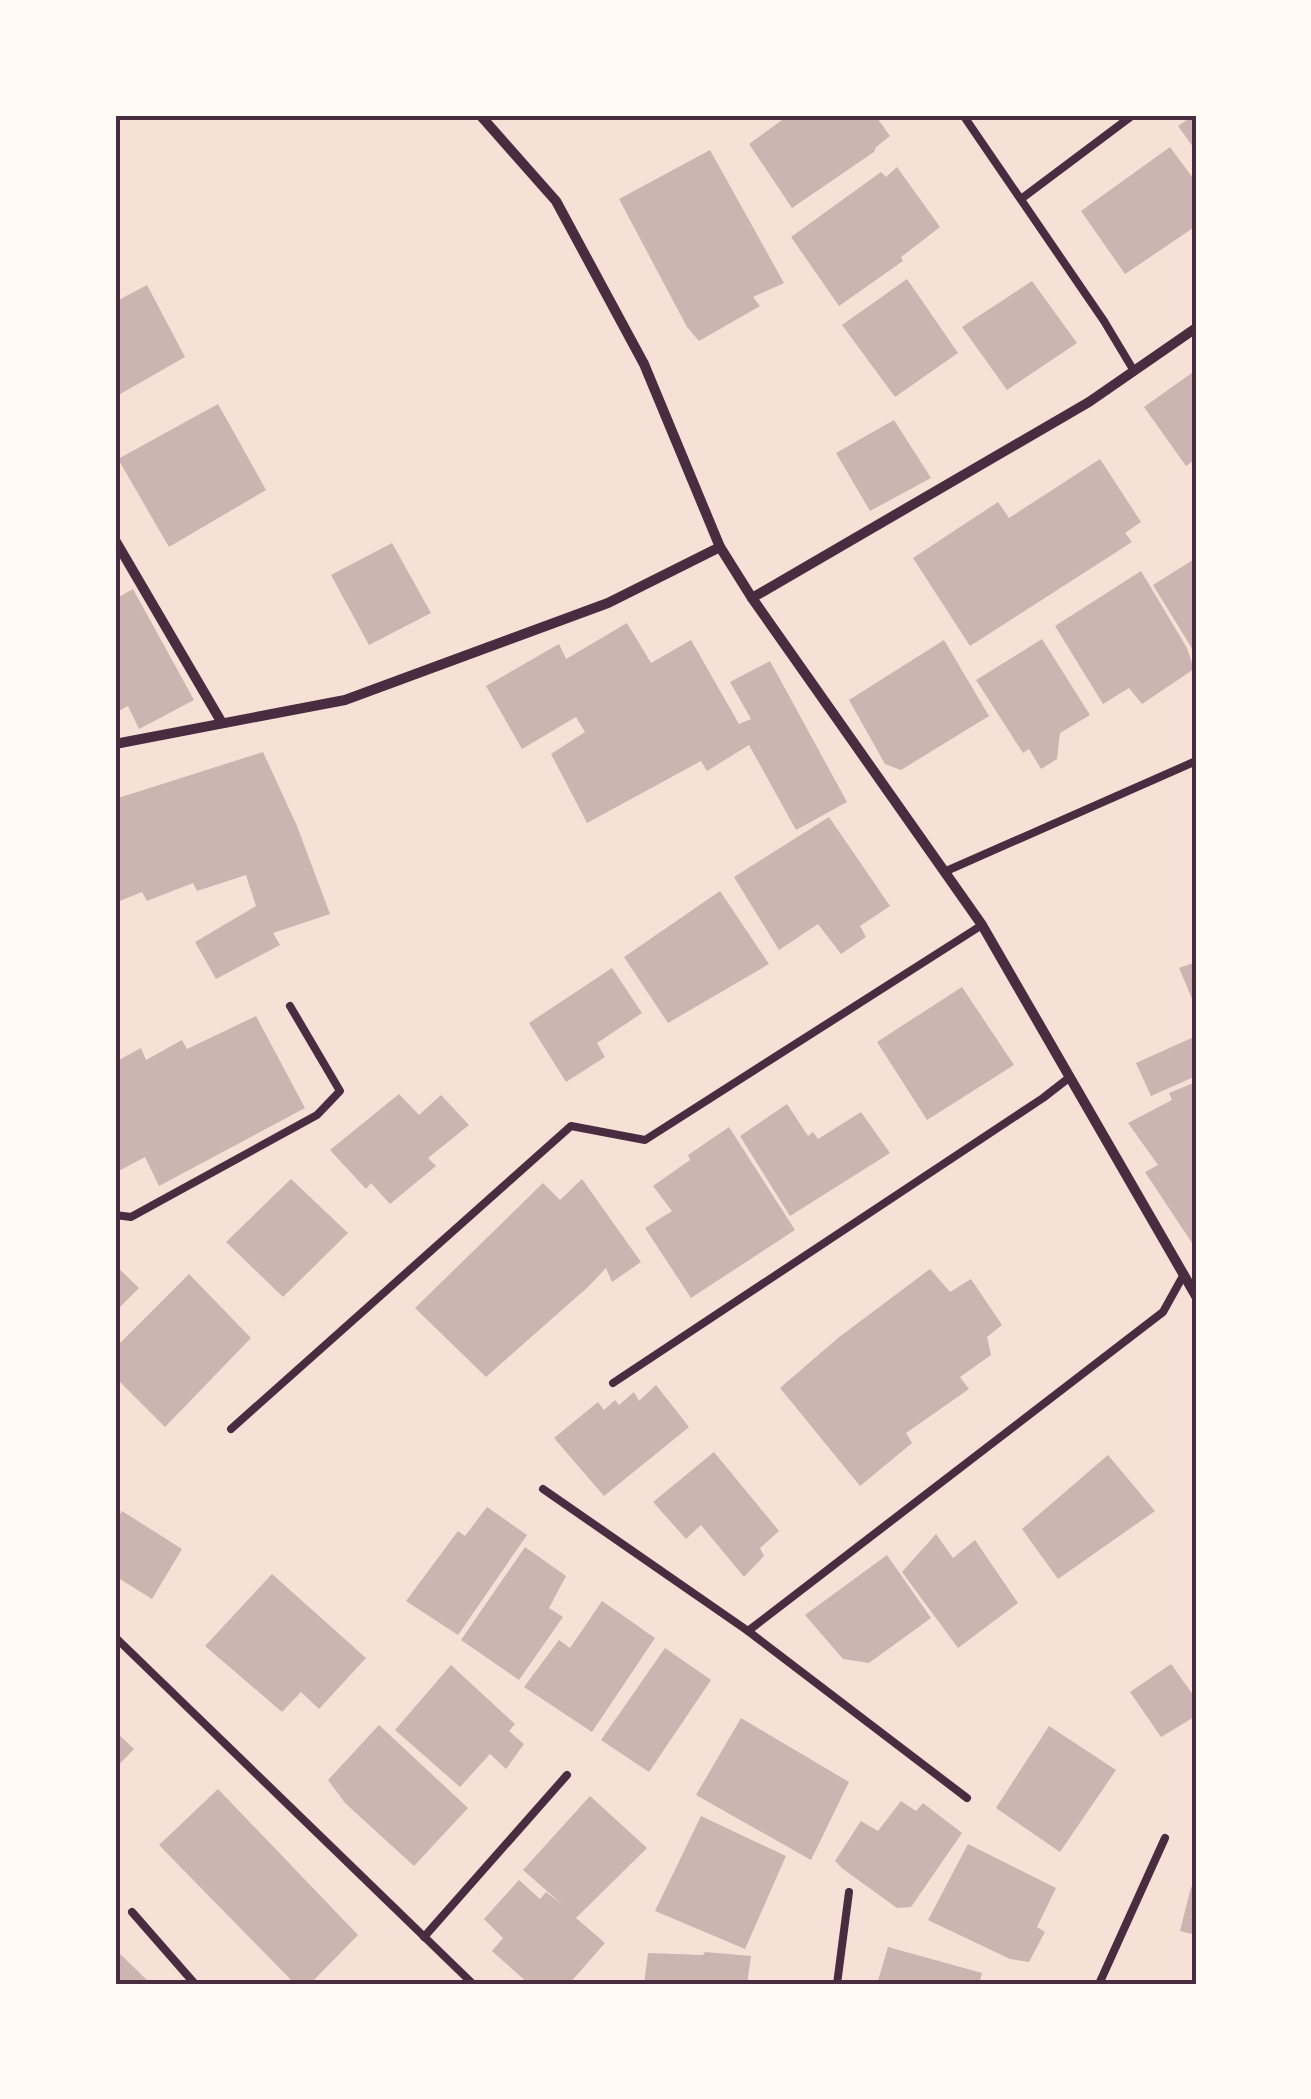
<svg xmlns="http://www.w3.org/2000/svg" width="1311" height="2099" font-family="'PT Sans Narrow',sans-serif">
<rect width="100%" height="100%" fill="#f7e1d7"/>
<!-- building -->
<g fill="#ccb4b1">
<polygon points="789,115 875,115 890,136 876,147 874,152 792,208 749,144"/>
<polygon points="1194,115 1196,115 1196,151 1178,126"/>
<polygon points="1170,147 1196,182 1196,226 1125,274 1081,211"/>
<polygon points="710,150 784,283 753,297 760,306 699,341 687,327 619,199"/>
<polygon points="897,167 940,227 901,257 903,261 839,306 791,237 881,172 886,177"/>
<polygon points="907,279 958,353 895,397 842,325"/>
<polygon points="1032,281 1077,343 1007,390 962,327"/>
<polygon points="147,285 185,357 115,397 115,302"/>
<polygon points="1196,370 1196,459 1186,466 1144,407"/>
<polygon points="218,404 266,490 169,547 118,459"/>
<polygon points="894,420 931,478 870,511 836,453"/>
<polygon points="1100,459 1141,522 1125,533 1132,542 970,646 913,558 998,502 1009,518"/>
<polygon points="392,543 431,613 369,645 331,575"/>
<polygon points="1196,558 1196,655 1153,585"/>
<polygon points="1141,571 1187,648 1194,669 1142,704 1129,688 1103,704 1055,626"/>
<polygon points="133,589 194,700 139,729 128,706 115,713 115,599"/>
<polygon points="627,623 651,663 691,640 739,724 751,719 730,682 770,661 847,802 796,830 749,745 707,771 701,761 587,823 551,754 585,732 576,717 522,749 486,686 559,644 566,659"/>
<polygon points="1042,639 1090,715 1060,733 1057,759 1041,769 1029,749 1023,753 976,680"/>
<polygon points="944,640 989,716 901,770 885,764 849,700"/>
<polygon points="263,752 297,826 330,914 273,933 280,945 216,979 195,942 256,906 246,875 197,891 193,883 147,901 142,892 115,903 115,799"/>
<polygon points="829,817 890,906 860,926 866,937 841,954 818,924 779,950 734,877"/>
<polygon points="720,891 769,964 668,1023 624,957"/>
<polygon points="1196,962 1196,1008 1179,968"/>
<polygon points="612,968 642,1013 597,1043 605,1057 566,1082 529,1023"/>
<polygon points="962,987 1014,1065 927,1120 877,1042"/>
<polygon points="256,1016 305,1108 159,1186 145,1157 115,1173 115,1062 141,1048 146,1060 182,1040 187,1049"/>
<polygon points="1196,1036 1196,1076 1151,1096 1136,1063"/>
<polygon points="1196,1082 1196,1249 1145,1172 1158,1165 1128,1123 1172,1100 1169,1093"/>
<polygon points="399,1094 419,1115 441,1095 469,1125 428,1158 436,1166 390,1204 371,1183 366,1189 330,1150"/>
<polygon points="787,1104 808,1136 813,1132 818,1139 861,1112 890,1153 790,1216 740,1136"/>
<polygon points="729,1127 795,1230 691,1298 645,1228 672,1211 653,1186 690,1160 688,1155"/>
<polygon points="291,1179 348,1233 283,1297 226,1242"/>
<polygon points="582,1179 641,1262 612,1282 606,1268 588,1287 486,1377 415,1308 543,1183 560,1200"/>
<polygon points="115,1265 139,1288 115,1312"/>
<polygon points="930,1269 950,1292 971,1279 1002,1325 987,1337 991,1355 960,1377 969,1389 906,1433 912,1443 860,1486 780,1388 838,1338"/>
<polygon points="189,1274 251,1338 165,1427 115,1377 115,1348"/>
<polygon points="656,1385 689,1427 604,1496 554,1438 598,1402 604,1410 615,1400 619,1405 634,1392 639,1401"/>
<polygon points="714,1452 779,1531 760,1548 764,1556 744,1577 701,1525 686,1539 653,1502"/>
<polygon points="1108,1455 1155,1511 1058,1579 1022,1529"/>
<polygon points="487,1507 527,1535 458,1635 406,1601 458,1531 465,1536"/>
<polygon points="122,1511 182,1549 152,1599 115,1576 115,1522"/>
<polygon points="936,1534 953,1558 975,1540 1018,1603 958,1648 902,1572"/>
<polygon points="525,1547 566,1576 549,1608 563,1617 519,1680 461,1640"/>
<polygon points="887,1555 931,1618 869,1663 843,1659 805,1615"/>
<polygon points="272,1574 366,1658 319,1709 301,1692 282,1712 205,1646"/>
<polygon points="602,1601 655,1638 592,1732 524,1687 559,1640 570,1648"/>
<polygon points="665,1648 711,1680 649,1772 601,1740"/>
<polygon points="1171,1664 1196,1699 1196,1716 1161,1737 1130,1692"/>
<polygon points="451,1665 515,1724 509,1731 524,1744 506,1769 490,1754 460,1787 395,1730"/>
<polygon points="741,1718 849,1782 811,1860 696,1795"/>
<polygon points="379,1725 468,1808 414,1866 345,1803 328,1780"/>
<polygon points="1049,1726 1116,1770 1060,1852 996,1808"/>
<polygon points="115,1731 134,1749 115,1769"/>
<polygon points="218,1789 358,1935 310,1984 295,1984 159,1845"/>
<polygon points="590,1796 647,1848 576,1918 605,1943 569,1984 529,1984 492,1951 503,1938 484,1919 519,1880 540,1899 546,1892 563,1905 523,1870"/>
<polygon points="901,1801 916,1811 923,1803 962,1833 911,1907 897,1908 843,1869 835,1861 861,1821 878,1831"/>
<polygon points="701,1816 786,1856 745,1949 655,1911"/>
<polygon points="968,1844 1056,1888 1037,1927 1045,1932 1029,1962 1010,1959 928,1920"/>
<polygon points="1191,1887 1196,1888 1196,1935 1180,1931"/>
<polygon points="888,1947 982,1973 979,1984 877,1984"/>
<polygon points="115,1949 151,1984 115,1984"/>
<polygon points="705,1952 751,1956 747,1984 644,1984 648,1953 703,1955"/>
</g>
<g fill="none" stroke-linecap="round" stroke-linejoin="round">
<!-- service -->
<g stroke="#4a2c40" stroke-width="8">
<polyline points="963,115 1104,321 1134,371"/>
<polyline points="1021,199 1133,115"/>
<polyline points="944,872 1196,761"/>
<polyline points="115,1215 131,1217 317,1115 340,1091 290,1006"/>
<polyline points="613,1383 1043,1098 1070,1077"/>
<polyline points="231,1429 571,1126 645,1140 982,925"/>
<polyline points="543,1489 748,1631 1163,1312 1183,1276"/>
<polyline points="748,1631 967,1798"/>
<polyline points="115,1637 473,1984"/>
<polyline points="132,1912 195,1984"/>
<polyline points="424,1937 567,1775"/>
<polyline points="837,1984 849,1892"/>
<polyline points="1099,1984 1165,1838"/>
</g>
<!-- minor -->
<g stroke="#4a2c40" stroke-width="10">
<polyline points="480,115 556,201 644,364 720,547 752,598 982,925 1196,1296"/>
<polyline points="115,540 222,723"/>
<polyline points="752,598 1089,402 1196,328"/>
<polyline points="115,744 345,700 608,603 720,547"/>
</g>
</g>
<!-- border -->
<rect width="1311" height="2099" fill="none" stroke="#fffaf5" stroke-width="235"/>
<rect x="118" y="118" width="1076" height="1864" fill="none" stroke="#4a2c40" stroke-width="4"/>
</svg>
